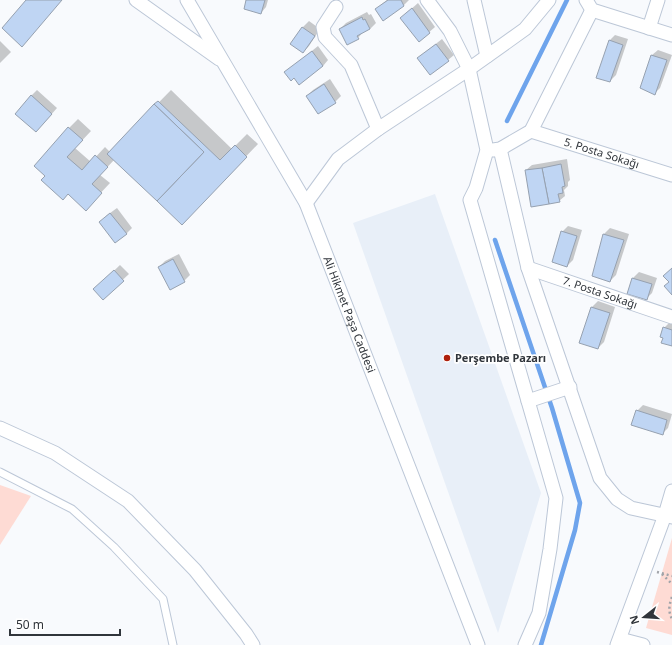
<svg xmlns="http://www.w3.org/2000/svg" width="672" height="645" font-family="'Noto Sans',sans-serif">
<rect width="100%" height="100%" fill="#f8fafd"/>
<!-- built -->
<polygon fill="#e8eff8" points="435,194 541,493 498,633 353,223"/>
<!-- green -->
<g fill="#fedbd4">
<polygon points="0,485 31,496 0,545"/>
<polygon points="672,538 672,635 646,628"/>
</g>
<!-- shadow -->
<g fill="#0003">
<polygon points="247,0 268,0 266,7 261,13"/>
<polygon points="387,0 409,0 404,5 383,19 376,9"/>
<polygon points="418,3 435,27 419,41 401,18"/>
<polygon points="367,12 369,15 371,14 376,23 370,29 363,32 358,38 340,29 346,23"/>
<polygon points="309,21 320,29 309,46 303,52 291,44 303,27"/>
<polygon points="615,35 628,39 616,75 610,81 609,41"/>
<polygon points="442,39 454,55 448,60 418,58"/>
<polygon points="0,41 11,52 0,63"/>
<polygon points="318,46 328,60 323,66 294,77 286,72"/>
<polygon points="658,50 672,55 660,88 655,93 652,55"/>
<polygon points="330,79 341,96 335,102 318,113 307,96 313,90"/>
<polygon points="37,90 57,108 42,125 31,96"/>
<polygon points="171,90 232,149 247,134 258,144 193,212 114,160 100,175 110,183 94,200 68,193 47,176 69,128 78,119 91,131 75,148 91,162 105,147 110,152"/>
<polygon points="567,159 570,180 568,182 568,186 564,190 565,196 559,201 526,170 532,165"/>
<polygon points="117,208 132,228 126,234 106,216"/>
<polygon points="568,226 582,230 573,260 567,266 562,232"/>
<polygon points="610,228 629,234 616,275 610,281 593,276 604,234"/>
<polygon points="179,254 190,275 184,281 159,267 165,261"/>
<polygon points="120,265 129,274 103,298 95,289"/>
<polygon points="639,272 657,278 652,293 646,299 629,293 633,278"/>
<polygon points="598,301 615,307 604,342 598,348 592,307"/>
<polygon points="670,322 672,322 672,345 664,337 664,328"/>
<polygon points="643,405 672,414 668,428 662,434 637,411"/>
</g>
<g fill="none" stroke-linecap="round" stroke-linejoin="round">
<!-- stream -->
<g stroke="#6ea4ec" stroke-width="4.5">
<polyline points="507,121 567,0"/>
<polyline points="495,240 552,408 580,503 575,530 541,645"/>
</g>
</g>
<!-- building -->
<g fill="#bfd5f3" stroke="#96a1b0">
<polygon points="26,0 62,0 22,47 2,28"/>
<polygon points="246,0 265,0 261,14 244,9"/>
<polygon points="388,0 401,0 404,6 383,21 375,9"/>
<polygon points="412,8 430,33 419,42 400,18"/>
<polygon points="362,17 363,20 365,19 370,29 357,36 359,39 347,45 339,29"/>
<polygon points="302,27 315,36 303,53 290,44"/>
<polygon points="609,40 623,45 610,82 596,78"/>
<polygon points="436,44 449,61 430,75 417,58"/>
<polygon points="312,51 323,66 299,85 294,78 291,81 284,72"/>
<polygon points="651,55 667,60 655,95 640,88"/>
<polygon points="324,84 336,103 318,114 306,96"/>
<polygon points="31,95 52,114 36,132 15,114"/>
<polygon points="158,101 220,160 235,145 247,157 182,225 157,201 204,152 154,104"/>
<polygon points="154,104 204,152 157,201 107,154"/>
<polygon points="68,127 83,140 67,157 82,170 95,155 108,167 92,184 102,193 86,211 68,194 63,200 41,180 45,176 34,166"/>
<polygon points="561,164 565,186 562,187 563,193 558,194 560,202 549,204 542,168"/>
<polygon points="542,168 549,204 531,207 525,170"/>
<polygon points="110,213 127,234 115,243 99,222"/>
<polygon points="561,231 577,236 567,267 552,262"/>
<polygon points="603,234 624,240 610,282 592,276"/>
<polygon points="173,259 185,282 170,290 158,267"/>
<polygon points="672,268 672,295 664,286 669,282 663,276"/>
<polygon points="114,270 124,281 103,300 93,289"/>
<polygon points="632,278 652,284 647,300 627,294"/>
<polygon points="591,307 610,313 598,349 579,343"/>
<polygon points="663,327 672,330 672,346 661,343 663,338 660,337"/>
<polygon points="636,410 667,420 663,435 631,425"/>
</g>
<g fill="none" stroke-linecap="round" stroke-linejoin="round">
<!-- lane casing -->
<g stroke="#bcc7d7" stroke-width="9">
<polyline id="lane" points="0,472 72,509 114,547 163,599 173,645"/>
</g>
<!-- street casing -->
<g stroke="#bcc7d7" stroke-width="15">
<g id="street">
<polyline points="136,0 219,59"/>
<path id="s1" d="M187,0L306,203L478,645"/>
<polyline points="427,0 450,31 469,69 487,150 476,188 470,200 556,498 550,549 539,613 525,645"/>
<polyline points="474,0 487,56"/>
<polyline points="586,0 592,10 672,35"/>
<polyline points="336,7 323,27 325,37 351,65 378,129"/>
<polyline points="649,28 658,0"/>
<path id="s2" d="M531,131L672,175"/>
<polyline points="500,149 528,268 600,478 617,499 631,508 672,517"/>
<polyline points="493,150 500,149 531,131 592,10"/>
<polyline points="306,203 338,159 378,129 469,69 525,29 549,0"/>
<path id="s3" d="M528,268L672,317"/>
<polyline points="528,401 570,387"/>
<polyline points="0,428 55,453 128,501 195,570 246,634 253,645"/>
<polyline points="620,639 643,645"/>
<polyline points="617,645 665,515 672,491"/>
</g>
</g>
<!-- path -->
<g stroke="#a1a4a9" stroke-width="2.5" stroke-dasharray="2 3" stroke-linecap="butt">
<polyline points="657,572 672,576"/>
<polyline points="662,574 672,584"/>
<path d="M672,597C669,605 668,611 672,619"/>
</g>
<!-- lane -->
<use href="#lane" stroke="#fff" stroke-width="7"/>
<!-- street -->
<use href="#street" stroke="#fff" stroke-width="13"/>
</g>
<!-- markers -->
<circle fill="#ae200c" stroke="#fff" stroke-width="1.5" cx="447" cy="358" r="4"/>
<g text-anchor="middle" stroke-width="3.5" stroke-linejoin="round" paint-order="stroke">
<!-- street labels -->
<g font-size="11" fill="#30353b" stroke="#fff">
<text dy="4" stroke="none"><textPath href="#s2" startOffset="74">5. Posta Sokağı</textPath></text>
<text dy="4" stroke="none"><textPath href="#s3" startOffset="76">7. Posta Sokağı</textPath></text>
<text dy="4" stroke="none"><textPath href="#s1" startOffset="355">Ali Hikmet Paşa Caddesi</textPath></text>
</g>
<!-- poi labels -->
<g font-size="11" font-weight="bold" fill="#30353b" stroke="#fff" text-anchor="start">
<text x="455" y="362">Perşembe Pazarı</text>
</g>
</g>
<!-- north arrow -->
<g transform="translate(644 617) rotate(253)" stroke="#ffffff" stroke-width="3" paint-order="stroke">
<path d="M0-3L7 15L0 10L-7 15Z" fill="#30353b"/>
<text y="-6" font-size="11" font-weight="bold" text-anchor="middle" fill="#30353b">N</text>
</g>
<!-- scale -->
<path d="M10 629v6h110v-6" fill="none" stroke="#30353b" stroke-width="2"/>
<text x="16" y="629" font-size="12" fill="#30353b" stroke="#ffffff" stroke-width="3" paint-order="stroke">50 m</text>
</svg>
